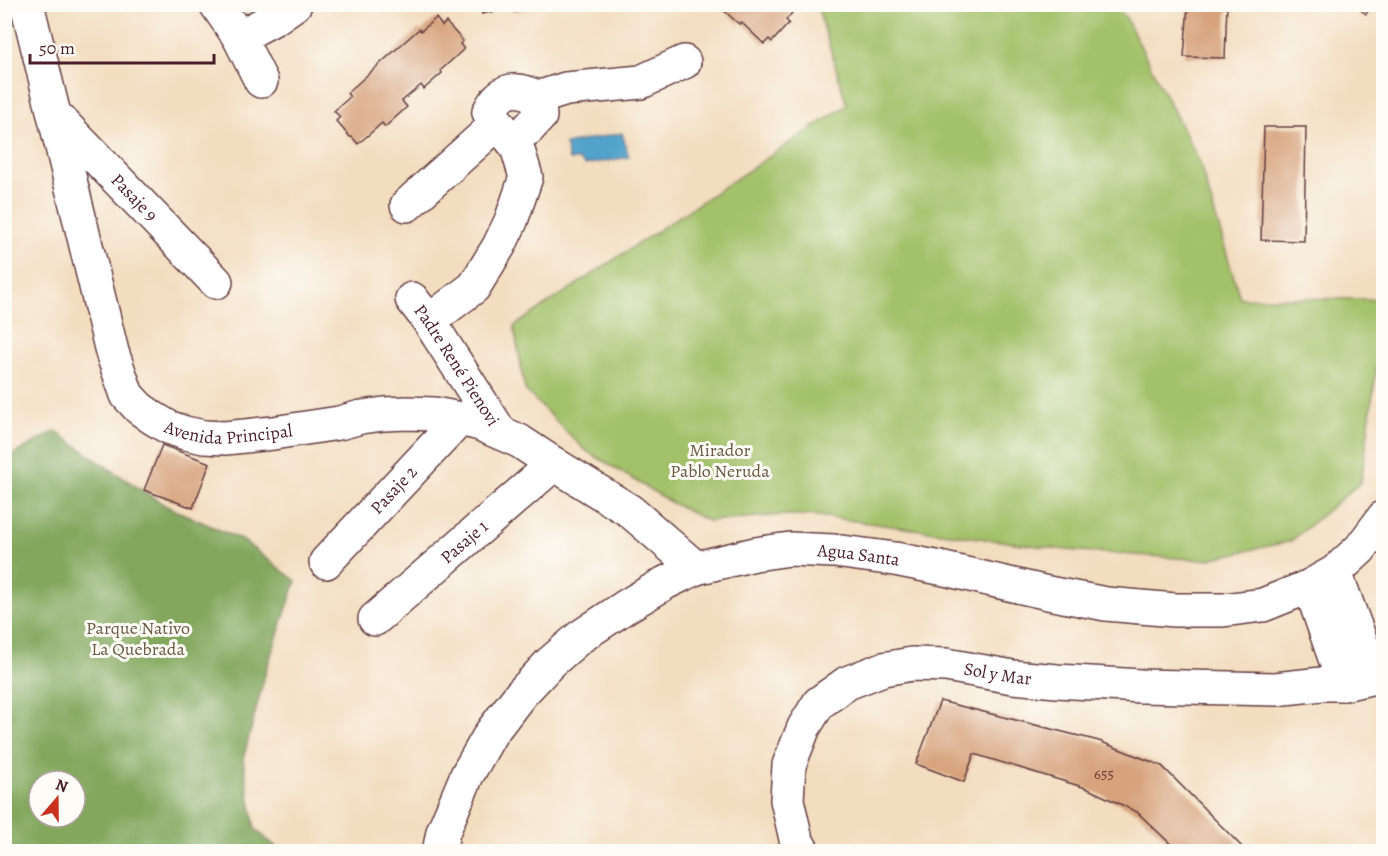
<svg xmlns="http://www.w3.org/2000/svg" width="1388" height="856" font-family="Alegreya,serif">
<rect width="100%" height="100%" fill="#fdfcf7"/>
<filter id="ink" filterUnits="userSpaceOnUse"><feTurbulence type="fractalNoise" baseFrequency=".0167" numOctaves="2"/><feDisplacementMap in="SourceGraphic" scale="12" xChannelSelector="R" yChannelSelector="G"/><feConvolveMatrix kernelMatrix="1 2 1 2 8 2 1 2 1" color-interpolation-filters="sRGB"/></filter>
<filter id="wash" filterUnits="userSpaceOnUse"><feTurbulence type="fractalNoise" baseFrequency=".008" numOctaves="4" result="noise"/><feDisplacementMap in="SourceGraphic" scale="24" xChannelSelector="R" yChannelSelector="G"/><feGaussianBlur stdDeviation="1.35" result="paint"/><feColorMatrix in="noise" values="0 0 0 0 0 0 0 0 0 0 0 0 0 0 0 0 0 1.4 0 .05"/><feComposite in="paint" operator="in"/></filter>
<g filter="url(#wash)">
<rect width="100%" height="100%" fill="#f3ddbf"/>
<!-- green -->
<polygon fill="#a3c169" stroke="#76704a" stroke-width="1.5" points="817,5 1114,5 1125,16 1199,161 1240,298 1383,299 1383,320 1361,482 1291,541 1204,560 1066,550 811,515 784,515 708,521 672,503 585,450 525,390 514,326 847,105"/>
<!-- forest -->
<path fill="#82a75d" stroke="#666344" stroke-width="1.5" fill-rule="evenodd" d="M56,431L111,470L166,506L242,540L296,581L267,667L243,760L255,829L281,851H5V459ZM39,781H75V817H39Z"/>
<!-- water -->
<polygon fill="#51a3cc" stroke="#4e617c" stroke-width="1.5" points="622,133 629,157 585,165 578,160 569,160 565,144"/>
<g id="blocks">
<!-- building -->
<g fill="#d7a27c">
<polygon points="480,4 541,4 541,5 514,12 513,7 482,14"/>
<polygon points="724,4 783,4 792,13 786,20 789,23 772,42 769,39 764,44 741,22 739,24 721,8"/>
<polygon points="1352,4 1373,4 1366,14"/>
<polygon points="1188,5 1227,5 1225,58 1184,57"/>
<polygon points="436,18 442,26 446,22 463,41 460,44 464,49 441,70 442,73 424,89 421,85 402,101 407,107 385,127 382,123 358,144 352,137 350,137 336,121 340,117 334,111 350,97 347,93 419,29 421,31"/>
<polygon points="1264,127 1306,127 1304,241 1261,240"/>
<polygon points="162,445 210,463 193,508 144,490"/>
<polygon points="940,701 1099,741 1162,766 1247,852 1179,852 1137,812 1086,788 974,754 964,782 916,764"/>
</g>
</g>
</g>
<g filter="url(#ink)">
<use href="#blocks" fill-opacity="0" stroke="#633c41" stroke-width="1.5"/>
<g fill="none" stroke-linecap="round" stroke-linejoin="round">
<!-- minor casing -->
<g stroke="#633c41" stroke-width="36">
<g id="minor">
<path id="s1" d="M26,4L29,12L112,352L127,395L139,408L153,418L168,427L185,433L204,437L225,438L273,433L339,423L361,417L384,414L407,413L434,414L460,419L480,424L519,441L554,464L630,511L696,568"/>
<polyline points="216,4 239,37 261,81"/>
<polyline points="239,37 275,18 295,4"/>
<polyline points="538,98 566,89 641,82 684,62"/>
<path id="s2" d="M54,114L216,282"/>
<polyline points="407,205 498,123"/>
<path id="s3" d="M412,299L429,321L500,432"/>
<path d="M429,321L474,287L499,246L511,221L526,177L517,147L489,112C500,89 515,85 538,98L540,116L528,129"/>
<path id="s4" d="M326,562L460,419"/>
<polyline points="1335,572 1374,677"/>
<polyline points="1310,586 1344,684"/>
<path id="s5" d="M375,619L554,464"/>
<path id="s6" d="M803,852L796,839L787,800L789,765L804,727L819,703L847,683L883,669L912,664L946,665L1013,677L1057,681L1141,686L1275,689L1322,684H1344L1384,675"/>
</g>
</g>
<!-- major casing -->
<g stroke="#633c41" stroke-width="36">
<g id="major">
<path id="s7" d="M439,852L443,832L467,775L491,733L520,695L550,663L580,637L625,607L665,583L696,568L755,554L790,549L834,551L895,559L940,568L1048,593L1106,604L1175,610H1223L1263,605L1310,586L1335,572L1360,549L1384,517"/>
</g>
</g>
<!-- minor -->
<use href="#minor" stroke="#fff" stroke-width="33"/>
<!-- major -->
<use href="#major" stroke="#fff" stroke-width="33"/>
</g>
</g>
<g text-anchor="middle" stroke-width="6" stroke-linejoin="round" paint-order="stroke">
<!-- number labels -->
<g font-size="15" fill="#6d403f">
<text x="1104" y="779">655</text>
</g>
<!-- street labels -->
<g font-size="18" fill="#4a1f2b" stroke="#fdfcf7">
<text dy="6" stroke="none"><textPath href="#s2" startOffset="116">Pasaje 9</textPath></text>
<text dy="6" stroke="none"><textPath href="#s3" startOffset="80">Padre René Pienovi</textPath></text>
<text dy="6" stroke="none"><textPath href="#s1" startOffset="518">Avenida Principal</textPath></text>
<text dy="6" stroke="none"><textPath href="#s4" startOffset="99">Pasaje 2</textPath></text>
<text dy="6" stroke="none"><textPath href="#s5" startOffset="118">Pasaje 1</textPath></text>
<text dy="6" stroke="none"><textPath href="#s7" startOffset="562">Agua Santa</textPath></text>
<text dy="6" stroke="none"><textPath href="#s6" startOffset="348">Sol y Mar</textPath></text>
</g>
<!-- park labels -->
<g font-size="18" fill="#695841" stroke="#fdfcf7">
<text x="720" y="456">Mirador<tspan x="720" dy="21">Pablo Neruda</tspan></text>
<text x="138" y="634">Parque Nativo<tspan x="138" dy="21">La Quebrada</tspan></text>
</g>
</g>
<!-- margin -->
<rect width="1388" height="856" fill="none" stroke="#fdfcf7" stroke-width="24"/>
<!-- north arrow -->
<g transform="translate(57 799) rotate(20)"><circle r="28" fill="#fdfcf7" stroke="#b5a4a5" stroke-width="1.5"/>
<path d="M0-4.5L10 22L0 15L-10 22Z" fill="#c8321e"/>
<text y="-9" font-size="16" font-weight="bold" text-anchor="middle" fill="#4a1f2b">N</text>
</g>
<!-- scale -->
<path d="M30 54v9h184v-9" fill="none" stroke="#4a1f2b" stroke-width="3"/>
<text x="39" y="54" font-size="18" fill="#4a1f2b" stroke="#fdfcf7" stroke-width="4.5" paint-order="stroke">50 m</text>
</svg>
